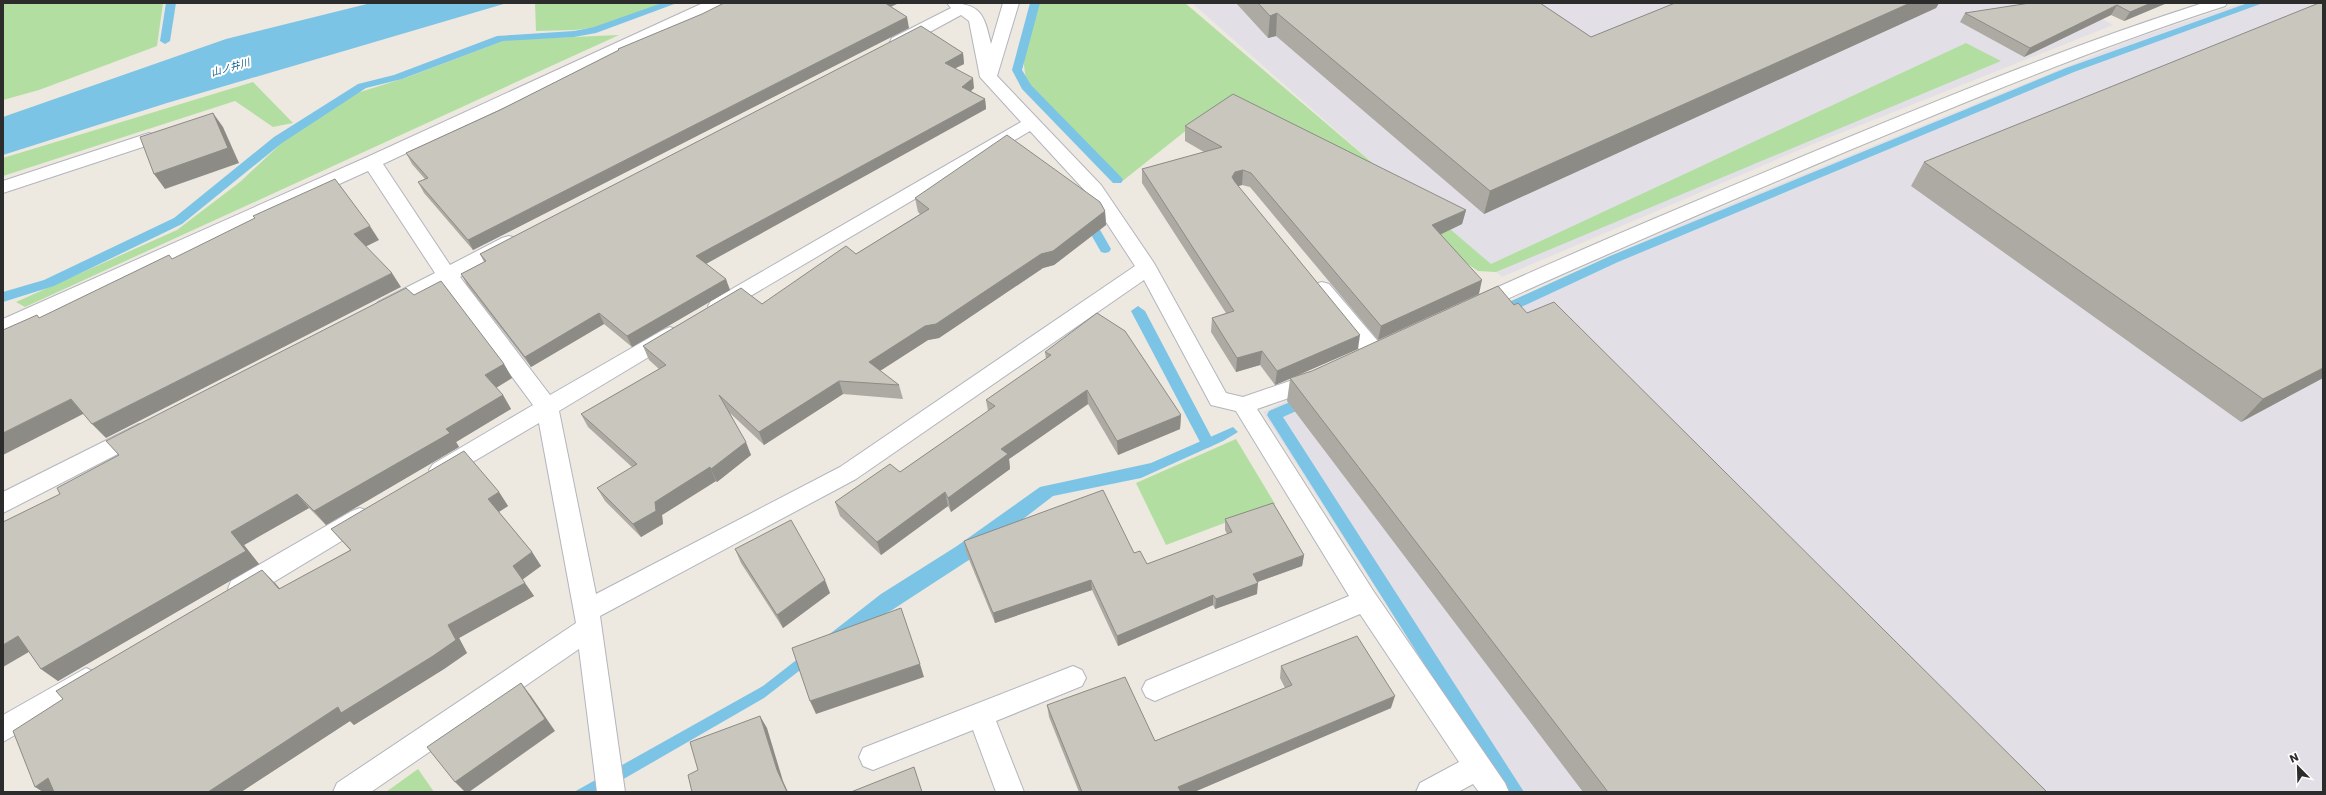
<svg xmlns="http://www.w3.org/2000/svg" width="2326" height="795" font-family="Poppins,'Noto Sans JP',sans-serif">
<rect width="100%" height="100%" fill="#ede8e0"/>
<!-- industrial -->
<g fill="#e2e0e6">
<polygon points="1192,3 2074,3 2113,25 1818,142 1502,277"/>
<polygon points="2242,3 2323,3 2323,792 1506,792 1263,412 1685,223 2136,38"/>
</g>
<!-- green -->
<g fill="#b2dfa1">
<polygon points="3,3 163,3 157,46 39,90 3,100"/>
<polygon points="535,3 664,3 597,27 575,30 536,31"/>
<polygon points="1037,3 1185,3 1491,264 1966,43 2001,61 1496,272 1478,271 1227,98 1120,183 1026,81 1022,49"/>
<polygon points="619,35 25,307 16,302 177,230 240,182 288,137 357,93 408,77 505,40"/>
<polygon points="253,82 293,123 273,127 235,101 3,176 3,158"/>
<polygon points="1236,439 1275,504 1166,545 1136,483"/>
<polygon points="418,769 434,792 386,792"/>
</g>
<!-- water -->
<g fill="#7cc4e6">
<polygon points="371,3 507,3 167,103 3,155 3,117 226,39"/>
<polygon points="1233,427 1238,432 1223,441 1141,478 1053,496 975,556 892,610 843,637 764,698 601,792 574,792 763,686 881,594 957,546 1040,487 1151,463"/>
</g>
<g fill="none" stroke-linecap="round" stroke-linejoin="round">
<!-- stream -->
<g fill="#7cc4e6" fill-rule="evenodd">
<polygon points="166,3 176,3 170,41 165,44 160,41"/>
<polygon points="662,3 677,3 596,33 574,37 503,41 402,79 366,88 282,143 182,224 54,286 3,302 3,292 44,280 174,218 274,137 358,84 394,75 497,36 574,31 594,27"/>
<polygon points="1030,3 1040,3 1022,70 1031,85 1121,177 1123,180 1121,183 1113,183 1022,89 1012,70"/>
<polygon points="2248,3 2263,3 2074,72 1618,262 1506,314 1501,316 1494,311 1496,308 1610,256 2066,68"/>
<polygon points="1087,213 1091,214 1111,249 1109,252 1105,253 1101,252 1081,217"/>
<polygon points="1138,306 1145,311 1214,442 1212,446 1207,448 1202,446 1200,442 1131,311"/>
<polygon points="1309,394 1314,395 1316,399 1314,403 1283,417 1524,792 1505,792 1267,415 1269,411"/>
</g>
<!-- minor casing -->
<g stroke="#b3b5be" stroke-width="2">
<g id="minor">
<path d="M703,3H724L722,6L383,164L450,265L502,238L509,236L516,238L519,243L516,248L460,277L550,395L663,330L670,327L677,330L681,335L677,340L559,411L596,594L840,467L1135,266L1087,193L1030,131L725,311L718,313L711,311L708,306L711,301L1021,122L980,77L969,21L961,15L904,46H892L890,42L892,38L951,8L947,3C981,3 984,14 991,44L1003,3H1019L997,76L1101,185L1154,263L1226,393L1243,397L1316,372L1324,374L1327,380L1324,386L1257,409L1374,592L1505,783L1509,792H1479L1473,784L1458,792H1416L1420,783L1459,762L1360,614L1164,697L1155,701L1146,697L1142,689L1146,681L1349,596L1236,411L1211,405L1144,280L856,479L600,616L625,792H597L579,649L371,792H333L337,783L576,623L539,423L449,476L441,479L433,476L429,470L433,464L533,405L444,285L392,312L385,314L378,312L375,307L378,302L435,273L368,171L3,336V319L365,158Z"/>
<path d="M2203,3H2227L2225,6C2095,48 1970,100 1845,152C1724,204 1603,255 1483,310L1476,312L1469,310L1466,305L1469,300C1592,244 1717,192 1842,140C1961,91 2080,42 2203,3Z"/>
<polygon points="149,133 155,135 158,139 155,143 3,193 3,181"/>
<polygon points="1322,282 1329,284 1382,346 1385,352 1382,358 1374,360 1366,358 1315,294 1312,289 1315,284"/>
<polygon points="139,424 147,427 150,433 147,439 3,513 3,492"/>
<polygon points="360,508 368,511 372,518 368,525 249,597 240,600 231,597 228,589 231,581 352,511"/>
<polygon points="1073,666 1082,670 1086,678 1082,686 996,721 1024,792 996,792 973,730 873,770 863,766 859,757 863,748"/>
<polygon points="86,668 95,672 99,680 95,688 3,742 3,715"/>
</g>
</g>
<!-- minor -->
<use href="#minor" fill="#fff" fill-rule="evenodd"/>
</g>
<!-- wall -->
<g fill="#adaaa3">
<polygon points="899,3 891,7 909,28 473,250 424,193 418,182 425,179 412,164 406,153 500,110 619,50 618,49"/>
<polygon points="1236,3 1540,3 1591,37 1675,3 1939,3 1936,8 1484,214 1276,36 1268,38"/>
<polygon points="2030,3 2167,3 2124,21 2111,15 2024,57 1960,22 1965,13"/>
<polygon points="963,53 964,64 955,68 974,88 971,91 985,99 986,109 706,264 730,290 632,347 604,324 531,367 467,285 461,274 484,262 480,254"/>
<polygon points="1185,126 1466,210 1462,224 1441,234 1479,294 1378,340 1250,187 1242,185 1237,186 1358,349 1294,377 1514,305 1527,313 2047,792 1583,792 1287,401 1290,379 1275,385 1260,365 1236,372 1211,332 1212,318 1226,313 1142,183 1142,169 1204,152 1185,141"/>
<polygon points="1924,162 2323,378 2241,422 1911,186"/>
<polygon points="915,198 1105,211 1106,225 1054,265 1043,268 939,338 928,340 880,371 899,385 903,399 843,394 764,445 730,413 751,455 717,482 716,481 662,515 663,524 641,537 605,501 597,488 632,467 588,427 581,414 659,369 649,360 643,346 762,304 856,254 920,214 918,212"/>
<polygon points="414,295 504,364 512,378 496,388 503,395 511,409 456,442 459,447 326,525 309,508 244,545 259,564 58,681 41,669 29,652 60,494 119,455"/>
<polygon points="1045,352 1181,415 1180,429 1118,455 1088,404 1009,459 1010,469 951,512 948,506 881,555 840,516 835,502 900,472 988,411 986,400 1046,359"/>
<polygon points="499,492 508,506 499,512 532,552 541,566 522,579 534,596 459,638 467,653 444,669 354,725 350,721 241,792 43,792 275,583 280,589 350,550 331,529"/>
<polygon points="1225,519 1304,555 1302,566 1257,582 1257,594 1215,609 1213,605 1118,646 1092,590 995,623 966,552 964,541 1134,553 1147,564 1227,534 1225,530"/>
<polygon points="735,549 830,593 783,628 741,563"/>
<polygon points="1281,666 1391,708 1194,792 1079,792 1049,717 1047,705 1155,741 1285,688 1280,678"/>
</g>
<!-- shaded-wall -->
<g fill="#8d8b85">
<polygon points="881,3 899,3 882,10"/>
<polygon points="1910,3 1939,3 1936,8 1484,214 1490,191"/>
<polygon points="2151,3 2167,3 2124,21 2130,12"/>
<polygon points="2117,5 2111,15 2024,57 2030,48"/>
<polygon points="1277,13 1276,36 1268,38 1270,16"/>
<polygon points="907,17 909,28 473,250 468,240"/>
<polygon points="963,53 964,64 946,73 945,63"/>
<polygon points="973,78 974,88 964,97 962,87"/>
<polygon points="985,99 986,109 700,267 696,256"/>
<polygon points="213,113 223,127 239,163 165,189 154,174"/>
<polygon points="1243,170 1242,185 1235,187 1232,177 1235,172"/>
<polygon points="1466,210 1462,224 1429,240 1432,225"/>
<polygon points="1105,211 1106,225 1054,265 1043,268 939,338 928,340 872,376 869,362"/>
<polygon points="370,226 379,240 363,248 354,234"/>
<polygon points="392,273 401,287 106,438 92,424"/>
<polygon points="726,279 730,290 632,347 627,336"/>
<polygon points="1482,280 1479,294 1378,340 1381,326"/>
<polygon points="599,313 604,324 531,367 525,357"/>
<polygon points="1360,335 1358,349 1275,385 1277,371"/>
<polygon points="1262,351 1260,365 1236,372 1237,358"/>
<polygon points="504,364 512,378 494,389 485,375"/>
<polygon points="2323,368 2323,378 2241,422 2263,399"/>
<polygon points="839,381 843,394 764,445 759,432"/>
<polygon points="1087,390 1088,404 1009,459 1010,469 951,512 948,498 1001,449"/>
<polygon points="503,395 511,409 456,442 459,447 326,525 314,511 446,429"/>
<polygon points="71,399 85,413 3,455 3,433"/>
<polygon points="1181,415 1180,429 1118,455 1117,441"/>
<polygon points="746,442 751,455 717,482 711,469"/>
<polygon points="710,467 716,481 662,515 663,524 641,537 633,524 655,502"/>
<polygon points="499,492 508,506 497,513 488,499"/>
<polygon points="945,492 948,506 881,555 877,542"/>
<polygon points="297,494 309,508 244,545 259,564 58,681 41,669 231,532"/>
<polygon points="532,552 541,566 522,580 513,566"/>
<polygon points="1304,555 1302,566 1252,584 1253,574"/>
<polygon points="262,570 275,583 292,603 279,589"/>
<polygon points="825,580 830,593 783,628 777,615"/>
<polygon points="1091,580 1092,590 995,623 993,613"/>
<polygon points="525,583 534,596 459,638 467,653 444,669 354,725 350,721 241,792 208,792 338,707 448,625"/>
<polygon points="1258,583 1257,594 1215,609 1216,599"/>
<polygon points="1213,595 1213,605 1118,646 1117,636"/>
<polygon points="18,636 34,649 3,667 3,645"/>
<polygon points="920,664 924,677 816,714 810,701"/>
<polygon points="521,683 531,696 555,731 469,792 465,792 455,782"/>
<polygon points="1395,696 1391,708 1194,792 1178,792 1178,787"/>
<polygon points="760,716 767,728 783,781 788,792 787,792 777,770"/>
<polygon points="48,778 63,792 43,792 35,787"/>
</g>
<!-- building -->
<g fill="#c9c6be" stroke="#8d8b85">
<polygon points="724,3 885,3 907,17 468,240 418,182 428,178 406,153 500,110 619,50 618,49 702,14"/>
<polygon points="1258,3 1540,3 1591,37 1675,3 1910,3 1490,191 1277,13 1270,16"/>
<polygon points="2030,3 2151,3 2130,12 2117,5 2030,48 1965,13"/>
<polygon points="2319,3 2323,3 2323,368 2263,399 1924,162"/>
<polygon points="921,26 963,53 945,63 973,78 962,87 985,99 696,256 726,279 627,336 599,313 525,357 461,274 486,261 480,254"/>
<polygon points="1233,94 1466,210 1432,225 1482,280 1381,326 1251,173 1243,170 1235,172 1232,177 1235,182 1360,335 1277,371 1262,351 1237,358 1212,318 1234,311 1142,169 1222,147 1185,126"/>
<polygon points="213,113 228,148 154,174 140,137"/>
<polygon points="1007,135 1100,202 1105,211 1053,251 1041,254 936,324 925,326 869,362 899,385 839,381 759,432 719,395 746,442 711,469 710,467 655,502 656,511 633,524 597,488 637,464 581,414 666,365 643,346 741,288 762,304 846,246 856,254 929,209 915,198"/>
<polygon points="335,179 370,226 354,234 392,273 92,424 71,399 3,433 3,330 37,315 39,318 169,255 172,259 255,218 253,216"/>
<polygon points="441,281 504,364 485,375 503,395 446,429 450,433 314,511 297,494 231,532 246,551 41,669 18,636 3,645 3,522 60,494 57,488 119,455 106,441 406,288 414,295"/>
<polygon points="1498,286 1514,305 1518,303 1527,313 1554,302 2047,792 1608,792 1290,378 1312,371"/>
<polygon points="1097,313 1125,331 1181,415 1117,441 1087,390 1001,449 1008,454 948,498 945,492 877,542 835,502 890,464 900,472 995,406 986,400 1051,355 1045,352"/>
<polygon points="464,451 499,492 488,499 532,552 513,566 525,583 448,625 456,640 433,656 341,713 338,707 208,792 54,792 48,778 35,787 13,731 63,699 56,691 262,570 279,589 351,550 331,529"/>
<polygon points="1103,490 1134,553 1140,551 1147,564 1232,532 1225,519 1273,503 1304,555 1253,574 1258,583 1216,599 1213,595 1117,636 1091,580 993,613 964,541"/>
<polygon points="791,520 825,580 777,615 735,549"/>
<polygon points="901,608 920,664 810,701 792,648"/>
<polygon points="1357,636 1395,696 1178,787 1181,792 1082,792 1047,705 1125,677 1155,741 1292,685 1281,666"/>
<polygon points="521,683 545,719 455,782 427,747"/>
<polygon points="760,716 777,770 787,792 692,792 688,775 698,770 690,742"/>
<polygon points="914,767 922,792 851,792"/>
</g>
<g text-anchor="middle" stroke-width="4" stroke-linejoin="round" paint-order="stroke">
<!-- far-water labels -->
<g font-size="10" font-style="italic" fill="#186395" stroke="#fff">
<text transform="translate(230 67) rotate(-16)" y="4">山ノ井川</text>
</g>
</g>
<!-- border -->
<rect width="2326" height="795" fill="none" stroke="#2c2c2c" stroke-width="8"/>
<!-- north arrow -->
<g transform="translate(2298 767) rotate(337)" stroke="#ffffff" stroke-width="3" paint-order="stroke">
<path d="M0-3L7 15L0 10L-7 15Z" fill="#2c2c2c"/>
<text y="-6" font-size="11" font-weight="bold" text-anchor="middle" fill="#2c2c2c">N</text>
</g>
</svg>
